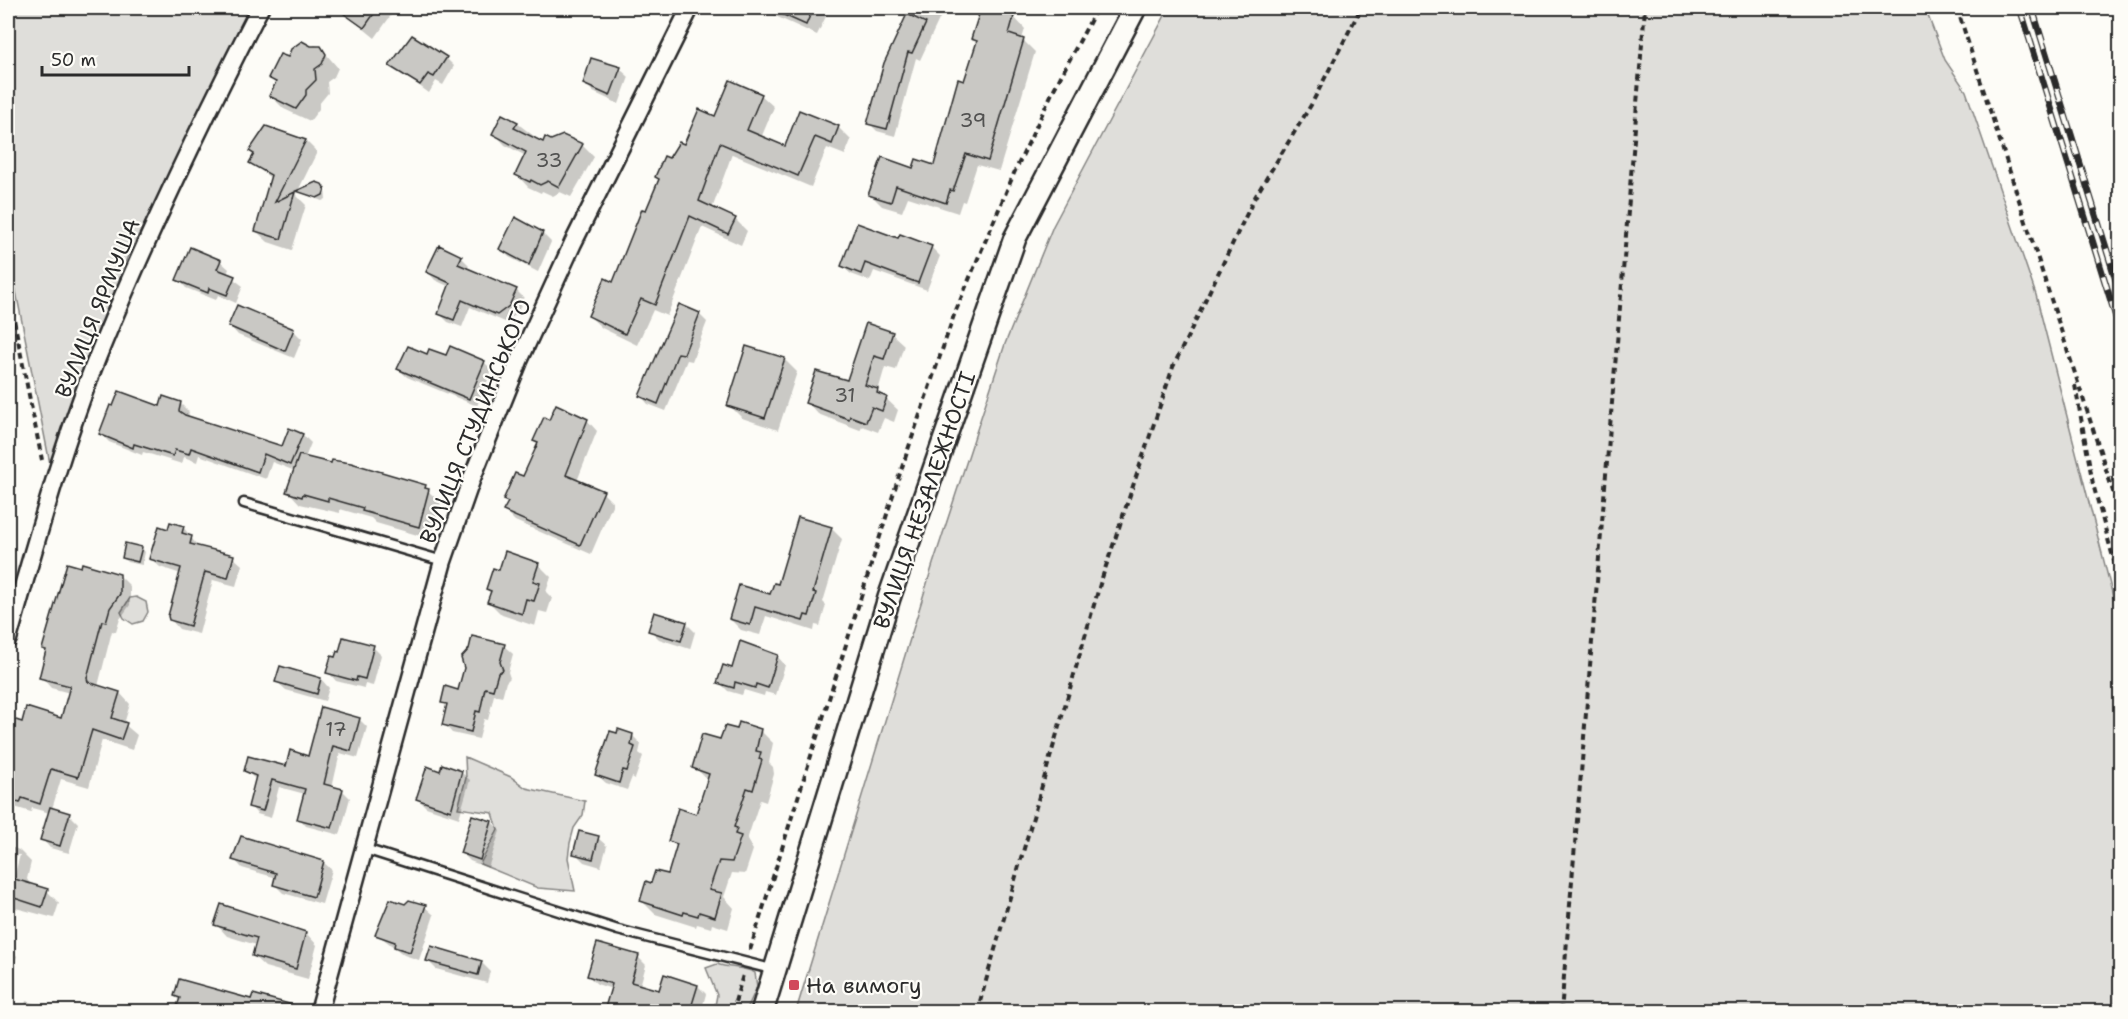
<svg xmlns="http://www.w3.org/2000/svg" width="2128" height="1019" font-family="'Shantell Sans',sans-serif">
<rect width="100%" height="100%" fill="#fdfcf7"/>
<filter id="ink" filterUnits="userSpaceOnUse"><feTurbulence type="fractalNoise" baseFrequency=".0167" numOctaves="2"/><feDisplacementMap in="SourceGraphic" scale="12" xChannelSelector="R" yChannelSelector="G"/><feConvolveMatrix kernelMatrix="1 2 1 2 8 2 1 2 1" color-interpolation-filters="sRGB"/></filter>
<g filter="url(#ink)">
<!-- green -->
<g fill="#dfdeda" stroke="#858482" stroke-width="1.5">
<polygon points="8,8 254,8 127,258 59,467 51,469 8,251"/>
<polygon points="1169,8 1925,8 1945,60 1966,91 2036,295 2120,624 2120,1011 796,1011 933,564 1005,344 1053,226"/>
<polygon points="136,597 146,602 148,612 143,621 133,624 124,618 121,612 130,598"/>
<polygon points="465,757 511,777 526,788 585,801 583,815 574,828 570,843 568,858 575,891 538,888 480,864 498,830 493,813 458,808 466,778"/>
<path d="M717,964C729,969 745,966 755,973L757,987L746,1011H714L717,995L706,968Z"/>
</g>
<!-- shadow -->
<g fill="#0003" fill-rule="evenodd">
<polygon points="338,8 391,8 394,11 375,38"/>
<polygon points="766,8 830,8 817,35 773,15"/>
<polygon points="915,8 948,8 944,9 920,60 916,58 895,136 877,131 869,123"/>
<polygon points="983,8 1014,17 1025,29 1022,39 1035,52 999,171 977,165 965,202 962,201 958,213 908,197 902,212 882,206 870,194 914,170 935,167 978,43 973,39"/>
<polygon points="315,45 320,47 338,68 334,77 327,82 328,93 319,104 319,109 310,121 284,109 271,96 277,85 270,78 289,59"/>
<polygon points="446,58 454,66 443,85 436,81 429,93 391,65"/>
<polygon points="620,69 629,77 619,104 593,92 585,83"/>
<polygon points="761,95 774,107 761,138 786,148 838,127 851,140 845,155 827,148 811,187 732,154 712,209 735,219 747,231 741,245 702,227 667,316 653,310 637,345 602,328 589,316 614,284 660,181 657,177 669,160 716,118"/>
<polygon points="517,123 544,144 563,136 582,145 594,157 571,197 560,192 553,196 542,191 541,193 528,187 517,175 526,156 505,145 494,133"/>
<polygon points="306,141 317,152 296,195 306,205 292,250 268,242 256,231 272,179 251,163 255,155"/>
<polygon points="316,183 325,189 326,199 322,201 299,192"/>
<polygon points="542,233 551,242 538,272 509,257 501,249"/>
<polygon points="899,240 931,247 940,256 927,290 874,271 870,281 851,274 842,266"/>
<polygon points="461,257 469,265 467,270 516,290 524,298 517,314 505,322 470,307 462,327 448,322 440,314 450,287 435,280 428,272"/>
<polygon points="220,261 229,269 227,274 243,286 236,303 218,295 216,300 186,288 178,279"/>
<polygon points="238,307 293,330 302,339 294,358 238,335 230,326"/>
<polygon points="699,314 707,322 692,361 687,360 666,411 648,404 641,396"/>
<polygon points="892,334 904,345 896,370 885,367 878,391 898,410 894,422 884,418 878,432 862,426 860,430 818,414 807,402 848,382"/>
<polygon points="428,356 484,362 492,370 477,406 407,377 398,369"/>
<polygon points="784,359 797,372 778,430 742,418 729,405"/>
<polygon points="181,404 189,412 188,417 282,448 290,430 303,435 311,443 305,458 428,491 441,503 431,539 376,523 371,518 340,509 340,513 300,504 288,491 295,471 272,462 266,479 199,455 197,462 184,457 182,464 143,452 142,455 109,442 101,434 161,408"/>
<polygon points="587,420 597,431 577,481 603,493 613,503 591,554 515,521 505,511 509,503 505,499 523,478 539,444 535,441"/>
<polygon points="171,524 184,528 199,548 233,557 242,565 236,586 213,580 199,634 179,629 171,620 181,574 160,567 151,559"/>
<polygon points="831,528 842,539 823,602 826,605 820,626 815,625 814,631 766,616 760,635 741,630 730,619 771,596"/>
<polygon points="142,548 145,552 142,565 127,562 123,558"/>
<polygon points="538,564 551,577 546,592 552,598 547,613 539,611 535,626 502,615 489,602 492,594 487,589 500,572"/>
<polygon points="119,575 130,586 130,605 120,619 116,632 112,631 98,686 120,693 130,704 124,724 137,735 132,750 102,740 89,787 61,779 52,809 70,815 78,823 69,853 50,848 42,839 50,813 32,808 31,812 8,805 8,763 15,738 10,734 23,723 62,720 70,693 51,688 41,677 47,652 44,649"/>
<polygon points="686,623 695,632 690,649 659,639 650,630"/>
<polygon points="504,646 513,654 508,672 510,678 506,682 502,697 494,695 488,720 484,719 479,739 452,733 444,724 448,707 443,702 459,692"/>
<polygon points="373,647 381,655 373,686 365,684 364,688 336,681 328,672 336,659"/>
<polygon points="777,656 785,665 776,695 765,692 764,696 744,690 742,695 728,691 719,682 733,670"/>
<polygon points="321,679 329,688 325,701 286,690 277,682"/>
<polygon points="359,719 367,727 358,758 340,753 332,788 342,790 350,798 340,835 306,826 299,818 305,794 279,787 271,818 257,814 250,806 257,780 245,771 287,767 309,758"/>
<polygon points="760,730 773,743 769,763 773,767 774,774 766,802 760,800 747,840 753,850 745,874 732,873 724,897 734,908 728,929 712,924 711,928 697,924 696,927 655,914 642,901 652,885 669,876 678,848 670,841 697,816 708,780 694,767 721,741 738,731"/>
<polygon points="632,735 641,744 639,753 643,756 635,779 632,777 627,790 606,783 597,775"/>
<polygon points="461,772 470,780 459,818 426,807 418,799 441,773"/>
<polygon points="492,822 500,831 488,868 470,861 462,853"/>
<polygon points="598,838 607,846 601,867 584,862 575,853"/>
<path d="M8,846L19,850L31,862L27,879L31,886L47,891L59,903L54,918L8,906ZM17,855H20L14,877L11,876Z"/>
<polygon points="234,859 323,862 332,870 322,904 283,893 275,885 277,878 242,868"/>
<polygon points="407,902 425,907 434,915 419,960 404,955 377,934"/>
<polygon points="216,924 306,933 317,945 308,979 265,967 253,956 256,945 227,936"/>
<polygon points="8,947 17,956 10,977 8,976"/>
<polygon points="638,957 646,965 640,986 660,992 698,986 706,994 701,1012 605,1012 612,989 597,984 588,976"/>
<polygon points="428,961 481,962 490,971 487,983 436,969"/>
<polygon points="176,996 245,999 286,1004 293,1012 185,1012"/>
<polygon points="26,1001 57,1011 57,1012 23,1012"/>
</g>
<!-- building -->
<g fill="#c9c8c4" stroke="#2b2b2b" stroke-width="1.5">
<polygon points="336,8 378,8 364,28"/>
<polygon points="768,8 813,8 806,25"/>
<polygon points="981,8 1014,16 1009,34 1024,39 988,161 966,154 953,191 950,190 946,203 896,186 891,202 868,195 882,157 913,168 916,159 934,165 958,79 964,81 977,41 971,39"/>
<polygon points="907,14 926,23 912,53 908,52 887,129 867,124 884,63"/>
<polygon points="412,35 447,57 434,77 428,74 420,85 389,66"/>
<polygon points="302,41 311,46 321,46 326,54 322,64 315,69 316,80 306,90 306,95 296,109 269,96 276,82 268,78 280,54 288,57 291,49"/>
<polygon points="591,58 621,67 610,96 583,84"/>
<polygon points="730,80 762,94 747,130 785,146 799,110 839,126 832,144 815,137 798,176 720,143 699,201 736,218 728,234 690,216 655,305 641,299 625,334 588,316 605,278 613,282 642,209 646,210 659,179 655,177 664,156 669,158 679,142 684,144 699,109 715,116"/>
<polygon points="502,114 518,122 514,128 543,142 545,137 551,140 563,135 583,144 559,187 548,181 540,185 531,180 530,182 515,175 526,152 492,134"/>
<polygon points="266,126 306,140 275,202 295,192 281,239 255,231 271,175 249,163 254,154 249,151"/>
<polygon points="316,182 322,184 325,189 323,195 317,198 296,191"/>
<polygon points="515,217 543,232 529,265 499,249"/>
<polygon points="857,223 898,238 900,234 932,246 918,283 865,263 861,274 841,266"/>
<polygon points="439,245 462,256 458,264 517,289 509,306 497,315 462,300 454,320 438,314 450,283 426,272"/>
<polygon points="190,247 221,260 217,269 235,276 227,295 209,288 208,293 176,280"/>
<polygon points="679,304 700,313 684,354 678,353 658,404 639,396"/>
<polygon points="237,305 294,329 285,351 228,326"/>
<polygon points="866,323 893,332 884,359 874,356 865,385 878,389 877,393 887,397 882,411 872,407 866,422 850,416 849,419 805,403 816,371 847,380"/>
<polygon points="408,346 427,354 429,349 446,355 450,346 485,361 469,399 397,369"/>
<polygon points="746,346 785,358 765,418 727,406"/>
<polygon points="119,391 160,406 163,396 181,402 179,411 185,415 282,446 289,428 303,434 290,465 264,454 258,472 191,448 189,454 175,450 173,456 134,444 133,448 99,434 110,405 113,406"/>
<polygon points="556,404 588,419 566,475 604,491 580,545 503,511 508,502 503,500 515,473 523,476 538,443 533,441 544,417 549,420"/>
<polygon points="299,455 331,463 332,460 351,463 426,485 425,488 429,489 419,527 362,511 363,508 328,498 328,501 303,494 302,497 286,492"/>
<polygon points="798,517 832,527 813,592 816,593 809,616 805,615 803,621 755,607 750,625 729,619 739,585 770,594 774,583 778,584"/>
<polygon points="170,522 184,526 182,533 192,536 190,544 234,555 228,578 205,572 190,626 169,620 168,616 181,568 149,559 159,526 168,529"/>
<polygon points="125,543 142,547 138,562 122,558"/>
<polygon points="505,551 539,563 533,581 540,583 534,601 526,599 522,614 487,602 491,591 486,589 493,568 499,570"/>
<polygon points="67,563 81,567 82,563 120,574 120,594 110,608 106,622 102,621 87,678 88,682 120,692 112,718 127,723 121,740 92,730 78,777 51,769 40,804 22,798 20,803 8,799 8,758 14,736 9,734 13,719 22,722 26,707 61,718 70,686 39,678 46,650 42,649"/>
<polygon points="654,612 687,622 681,641 648,631"/>
<polygon points="472,636 505,644 500,662 503,670 498,673 493,690 485,688 480,712 476,711 471,732 442,725 447,704 441,703 445,686 458,690 464,668 461,658 469,649"/>
<polygon points="343,637 374,645 365,679 357,677 356,681 326,673 331,656 335,657 337,651 339,652"/>
<polygon points="740,641 778,655 768,688 756,684 755,688 735,682 734,688 717,683 723,665 732,668"/>
<polygon points="280,666 321,678 317,694 275,682"/>
<polygon points="321,707 360,718 351,751 333,746 324,784 343,789 332,828 297,819 305,789 272,780 263,811 248,807 256,776 244,771 248,756 286,766 290,750 308,756"/>
<polygon points="739,722 761,729 756,751 761,752 759,759 762,760 753,790 747,788 734,827 737,828 735,834 741,836 732,862 719,861 709,890 722,893 715,917 699,912 698,916 684,912 683,915 640,901 646,881 651,883 655,871 668,874 677,844 668,841 669,838 678,808 696,814 709,774 692,768 702,734 720,739 725,726 737,729"/>
<polygon points="618,729 633,734 631,745 635,747 627,771 623,770 619,783 595,775 610,731 617,733"/>
<polygon points="442,764 462,771 451,811 416,799 427,766 440,771"/>
<polygon points="50,807 70,813 60,846 40,840"/>
<polygon points="472,815 492,821 480,860 460,853"/>
<polygon points="579,831 599,836 593,859 573,854"/>
<polygon points="241,836 324,861 314,897 273,885 276,873 232,860"/>
<polygon points="8,877 48,889 42,907 8,896"/>
<polygon points="390,899 405,904 409,900 426,905 410,952 394,947 395,942 375,935"/>
<polygon points="221,904 306,932 296,969 252,956 257,938 214,925"/>
<polygon points="597,943 639,955 631,982 659,990 664,974 698,985 690,1011 658,1011 643,1007 643,1011 604,1011 612,984 587,976"/>
<polygon points="431,946 482,961 478,975 426,961"/>
<polygon points="179,979 251,999 253,994 300,1007 299,1011 198,1011 177,1006 180,998 174,996"/>
</g>
<g fill="none" stroke-linecap="round" stroke-linejoin="round">
<!-- service casing -->
<g stroke="#2b2b2b" stroke-width="13">
<g id="service">
<polyline points="244,503 443,561"/>
<polyline points="362,848 618,930 775,970"/>
</g>
</g>
<!-- minor casing -->
<g stroke="#2b2b2b" stroke-width="21">
<g id="minor">
<path d="M8,639C37,539 64,437 104,341C151,227 204,117 260,8"/>
<polyline points="319,1012 443,561 472,478 519,361 573,243 690,8"/>
</g>
</g>
<!-- tertiary casing -->
<g stroke="#2b2b2b" stroke-width="26">
<polyline id="tertiary" points="762,1012 889,598 1015,238 1135,8"/>
</g>
<!-- path -->
<g stroke="#2b2b2b" stroke-width="4" stroke-dasharray="6 4.5" stroke-linecap="butt">
<polyline points="1957,8 2120,513"/>
<polyline points="2120,8 2120,11"/>
<polyline points="8,290 42,460"/>
<polyline points="2075,385 2093,484 2120,583"/>
<polyline points="750,950 899,476 954,315 1015,171 1054,89 1097,8"/>
<polyline points="732,1012 743,975"/>
<polyline points="977,1012 1100,584 1173,367 1255,197 1311,105 1361,8"/>
<polyline points="1561,1012 1645,8"/>
</g>
<!-- service -->
<use href="#service" stroke="#fdfcf7" stroke-width="8"/>
<!-- minor -->
<use href="#minor" stroke="#fdfcf7" stroke-width="16"/>
<!-- tertiary -->
<use href="#tertiary" stroke="#fdfcf7" stroke-width="21"/>
<!-- rail casing -->
<g stroke="#2b2b2b" stroke-width="7">
<g id="rail">
<polyline points="2020,8 2120,330"/>
<polyline points="2032,8 2120,293"/>
</g>
</g>
<!-- rail -->
<use href="#rail" stroke="#fdfcf7" stroke-width="4.5" stroke-dasharray="14" stroke-linecap="butt"/>
</g>
</g>
<!-- markers -->
<rect fill="#d1495b" stroke="#fdfcf7" stroke-width="2" x="788" y="979" width="12" height="12" rx="3"/>
<g text-anchor="middle" stroke-width="4.5" stroke-linejoin="round" paint-order="stroke">
<!-- number labels -->
<g font-size="20" fill="#525251">
<text x="973" y="127">39</text>
<text x="549" y="167">33</text>
<text x="845" y="402">31</text>
<text x="336" y="736">17</text>
</g>
<!-- street labels -->
<g font-size="22" fill="#2b2b2b" stroke="#fdfcf7">
<text transform="translate(97 308) rotate(-68)" y="8">ВУЛИЦЯ ЯРМУША</text>
<text transform="translate(475 421) rotate(-68)" y="8">ВУЛИЦЯ СТУДИНСЬКОГО</text>
<text transform="translate(924 500) rotate(-71)" y="8">ВУЛИЦЯ НЕЗАЛЕЖНОСТІ</text>
</g>
<!-- poi labels -->
<g font-size="22" fill="#2b2b2b" stroke="#fdfcf7" text-anchor="start">
<text x="806" y="993">На вимогу</text>
</g>
</g>
<!-- margin -->
<rect width="2128" height="1019" fill="none" stroke="#fdfcf7" stroke-width="30"/>
<rect x="15" y="15" width="2098" height="989" fill="none" stroke="#2b2b2b" stroke-width="2" filter="url(#ink)"/>
<!-- scale -->
<path d="M42 66v9h147v-9" fill="none" stroke="#2b2b2b" stroke-width="3"/>
<text x="51" y="66" font-size="18" fill="#2b2b2b" stroke="#fdfcf7" stroke-width="4.5" paint-order="stroke">50 m</text>
</svg>
